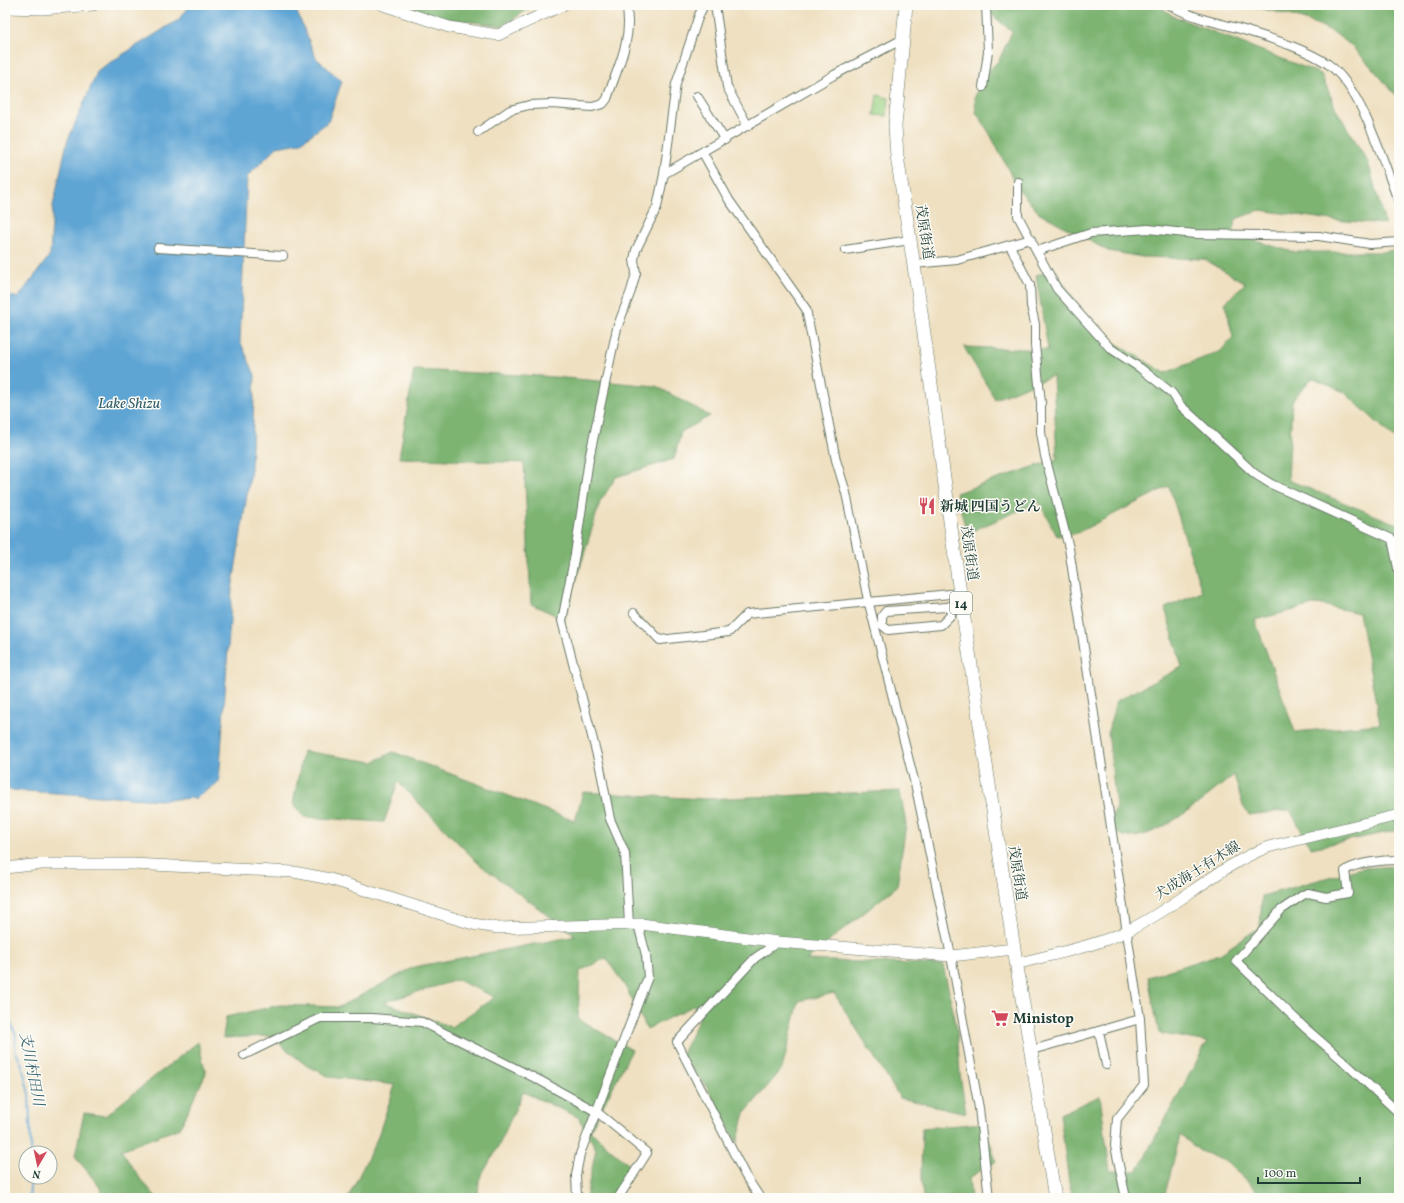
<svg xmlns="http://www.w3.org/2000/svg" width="1404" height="1203" font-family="Vollkorn,'Noto Serif JP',serif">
<rect width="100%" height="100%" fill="#fdfcf7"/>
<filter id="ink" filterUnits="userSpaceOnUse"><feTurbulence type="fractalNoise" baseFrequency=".025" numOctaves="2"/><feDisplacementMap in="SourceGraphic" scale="8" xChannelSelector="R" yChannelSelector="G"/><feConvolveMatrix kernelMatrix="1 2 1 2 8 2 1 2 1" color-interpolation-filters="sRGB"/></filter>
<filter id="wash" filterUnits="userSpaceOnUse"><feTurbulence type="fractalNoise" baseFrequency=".012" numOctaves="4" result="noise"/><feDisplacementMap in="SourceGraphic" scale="16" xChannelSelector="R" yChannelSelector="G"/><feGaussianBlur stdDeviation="0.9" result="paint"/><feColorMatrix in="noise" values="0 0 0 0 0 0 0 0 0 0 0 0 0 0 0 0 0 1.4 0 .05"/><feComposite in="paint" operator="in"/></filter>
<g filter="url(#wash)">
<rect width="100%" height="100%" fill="#efe0c1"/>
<!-- green -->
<polygon fill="#9cd284" stroke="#5e885c" points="877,95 889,98 887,116 874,115"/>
<!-- forest -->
<g fill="#7db472" stroke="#4e7853" fill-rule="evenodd">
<polygon points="404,5 534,5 503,26 442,18"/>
<path d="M981,5H1158L1173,16L1321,74L1337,111L1368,162L1385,224L1332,220L1260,210L1236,219L1233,234L1293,252H1382L1399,249V434L1394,438L1344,392L1312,378L1292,401L1288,480L1399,525V830L1311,848L1290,810L1249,815L1243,806L1234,775C1211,793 1161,837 1131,837C1127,837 1121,835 1116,833L1110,821L1116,807L1108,731L1116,701L1182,667L1165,608L1202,592L1169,486L1077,533L1057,536L1039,502L967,533L956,493L1057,459L1053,376L995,399L964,347L1048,350L1036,275L1055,270L1094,330L1165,373L1221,351L1233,337L1225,303L1245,283L1204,259L1142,257L1108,251L1038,212L1017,187L990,134L976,112L975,96L984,75L999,60L1012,32ZM1317,604L1359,613L1380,724L1295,732L1255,620Z"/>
<path d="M1245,5H1399V101L1397,96C1378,76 1354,43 1329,30C1305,17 1272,11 1245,5Z"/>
<polygon points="414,370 542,376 656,386 710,416 681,432 674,459 616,477 600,502 563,624 553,614 531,604 524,463 399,458"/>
<path d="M303,751L373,762L393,752L575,821L583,792L704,799L900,791L906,824L897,886L806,960L943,965L957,1028L960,1074L966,1113L900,1098L834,993L799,1001L782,1069L745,1113L737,1143L705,1084L681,1056L700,1017L695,1005L647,1029L626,988L606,958L580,971L578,1019L632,1050L590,1131L628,1164L620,1198H586L596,1149L578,1117L523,1092L499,1145L479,1180L478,1198H348L377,1139L395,1085L330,1077L307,1066L270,1036L223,1038L226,1017L280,1005L339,1007L414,967L576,936L479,864L398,782L384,822L304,817L293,804ZM457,980L495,997L451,1027L384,1002Z"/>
<polygon points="1399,866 1399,1198 1264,1198 1227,1162 1200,1151 1180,1135 1164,1198 1071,1198 1060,1114 1100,1096 1110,1171 1137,1171 1207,1042 1159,1033 1148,977 1220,954 1260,927 1262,896 1361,868"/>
<polygon points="198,1042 206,1073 180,1128 121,1150 139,1177 157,1198 105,1198 99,1186 75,1156 84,1113 105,1116"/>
<polygon points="984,1123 996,1161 969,1178 971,1198 923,1198 921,1179 922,1128"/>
</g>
<!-- water -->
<polygon fill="#5ea5d4" stroke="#3e7184" points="191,5 294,5 316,58 342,81 328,122 300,143 277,147 247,177 240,341 255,375 251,469 232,590 219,782 196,798 159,800 10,790 5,788 5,294 18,298 50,255 53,206 67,142 98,70 178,20"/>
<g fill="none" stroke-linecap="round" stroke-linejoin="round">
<!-- stream -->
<g stroke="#5ea5d4" stroke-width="2">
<polyline points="5,990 10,1022 16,1035 15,1050 22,1065 29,1094 31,1153"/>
<polyline points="29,1198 31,1177"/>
</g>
</g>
</g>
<g filter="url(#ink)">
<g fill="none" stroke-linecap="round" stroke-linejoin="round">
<!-- street casing -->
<g stroke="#687665" stroke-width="10">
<g id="street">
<polyline points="715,5 727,87 748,126"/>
<path d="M1170,5C1195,20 1223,23 1250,32C1276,40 1305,49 1328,64C1362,88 1384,164 1399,203"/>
<polyline points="983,87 988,52 986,5"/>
<polyline points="697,96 725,140"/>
<path d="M478,132L510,110L529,105L552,104L592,107L603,104L607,99C617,68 634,38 626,5"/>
<polyline points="703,153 729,200 806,309 836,460 846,493 868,600 916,788 951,956 979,1108 989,1198"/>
<polyline points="664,174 676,84 699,15 704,5"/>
<polyline points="1018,182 1018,216 1057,289 1110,348 1140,368 1172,393 1180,405 1255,474 1271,484 1392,539 1399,573"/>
<polyline points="1010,246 1030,285 1031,306 1035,324 1035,345 1041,403 1041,432 1045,456 1069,548 1140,1019 1144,1085 1117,1119 1115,1146 1126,1198"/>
<polyline points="158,248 283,256"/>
<polyline points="845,250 910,240"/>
<polyline points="1037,251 1091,233 1148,229 1195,234 1319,236 1370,244 1399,242"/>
<polyline points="914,264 957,260 1031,239"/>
<polyline points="950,606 951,615 941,625 888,630 882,625 882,616 886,611 962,606"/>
<polyline points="634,613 660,640 729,632 747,614 960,593"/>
<path d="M1399,860C1385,860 1356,862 1345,871L1348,893L1326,897L1308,893L1303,895L1281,910L1236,961L1304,1027L1341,1059L1399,1113"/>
<polyline points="629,924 625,853 610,819 600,767 562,621 575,554 589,459 617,328 631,291 636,273 634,260 636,250 657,207 664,174 834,75 903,39"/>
<polyline points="1099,1031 1106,1065"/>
<polyline points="1032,1050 1140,1019"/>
<polyline points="244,1055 320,1018 372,1018 422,1022 539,1080 597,1112 647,1153 618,1198"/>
<polyline points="577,1198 576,1175 580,1154 648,977 646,955 638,924"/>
<polyline points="760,1198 745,1175 677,1042 755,958 778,942"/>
</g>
</g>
<!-- secondary casing -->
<g stroke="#687665" stroke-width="12">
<g id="secondary">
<polyline points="383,5 449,27 498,35 563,5"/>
<polyline points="5,8 42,9 93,5"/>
<polyline points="5,868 42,864 132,864 294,872 330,879 450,917 473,924 498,928 641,924 778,942 951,956 1014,949"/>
<path d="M1016,964C1053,954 1093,947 1127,931C1176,908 1217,867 1268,847L1399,815"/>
</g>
</g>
<!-- primary casing -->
<g stroke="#687665" stroke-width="14">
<polyline id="primary" points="906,5 895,126 897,156 920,305 960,593 1014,949 1055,1198"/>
</g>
<!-- street -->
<use href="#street" stroke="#fff" stroke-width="8"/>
<!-- secondary -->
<use href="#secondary" stroke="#fff" stroke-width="11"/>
<!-- primary -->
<use href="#primary" stroke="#fff" stroke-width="13"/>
</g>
</g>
<!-- icons -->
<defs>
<g id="restaurant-bare" transform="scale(1.38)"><path d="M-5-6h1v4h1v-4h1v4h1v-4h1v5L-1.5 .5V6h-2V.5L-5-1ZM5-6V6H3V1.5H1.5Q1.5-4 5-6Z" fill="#d1495b" stroke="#fdfcf7" stroke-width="2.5" paint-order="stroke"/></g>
<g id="supermarket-bare" transform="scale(1.38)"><path d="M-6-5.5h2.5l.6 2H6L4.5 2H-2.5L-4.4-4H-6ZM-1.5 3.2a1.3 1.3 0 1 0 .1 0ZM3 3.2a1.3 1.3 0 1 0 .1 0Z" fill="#d1495b" stroke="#fdfcf7" stroke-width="2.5" paint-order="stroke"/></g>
</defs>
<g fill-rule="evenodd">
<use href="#restaurant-bare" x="927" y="506"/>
<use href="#supermarket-bare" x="1000" y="1018"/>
</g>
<g text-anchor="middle" stroke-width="3" stroke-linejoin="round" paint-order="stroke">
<!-- shield labels -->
<rect fill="#fdfcf7" stroke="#62766e" stroke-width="1" x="950" y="592" width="22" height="22" rx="3"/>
<g font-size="13" font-weight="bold" fill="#1f3d34">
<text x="961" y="608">14</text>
</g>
<!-- street labels -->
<g font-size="14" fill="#1f3d34" stroke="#fdfcf7">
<text transform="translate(925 232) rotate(81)" y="5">茂原街道</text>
<text transform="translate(970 553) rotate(82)" y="5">茂原街道</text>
<text transform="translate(1197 870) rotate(-32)" y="5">犬成海士有木線</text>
<text transform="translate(1018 873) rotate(81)" y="5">茂原街道</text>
</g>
<!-- poi labels -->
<g font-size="14" font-weight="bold" fill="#1f3d34" stroke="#fdfcf7" text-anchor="start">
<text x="940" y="511">新城 四国うどん</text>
<text x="1013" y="1023">Ministop</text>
</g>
<!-- water labels -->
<g font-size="15" font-style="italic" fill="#35616c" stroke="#fdfcf7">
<text x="129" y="408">Lake Shizu</text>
<text transform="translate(32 1069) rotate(79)" y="5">支川村田川</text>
</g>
</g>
<!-- margin -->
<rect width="1404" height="1203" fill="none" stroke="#fdfcf7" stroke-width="20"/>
<!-- north arrow -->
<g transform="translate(38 1165) rotate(189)"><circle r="19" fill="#fdfcf7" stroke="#a4b0a9"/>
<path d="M0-3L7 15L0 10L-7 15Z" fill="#d1495b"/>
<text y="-6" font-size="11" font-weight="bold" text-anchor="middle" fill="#1f3d34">N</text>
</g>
<!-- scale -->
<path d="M1258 1177v6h102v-6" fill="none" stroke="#1f3d34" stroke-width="2"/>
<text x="1264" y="1177" font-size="12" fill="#1f3d34" stroke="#fdfcf7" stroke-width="3" paint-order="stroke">100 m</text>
</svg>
